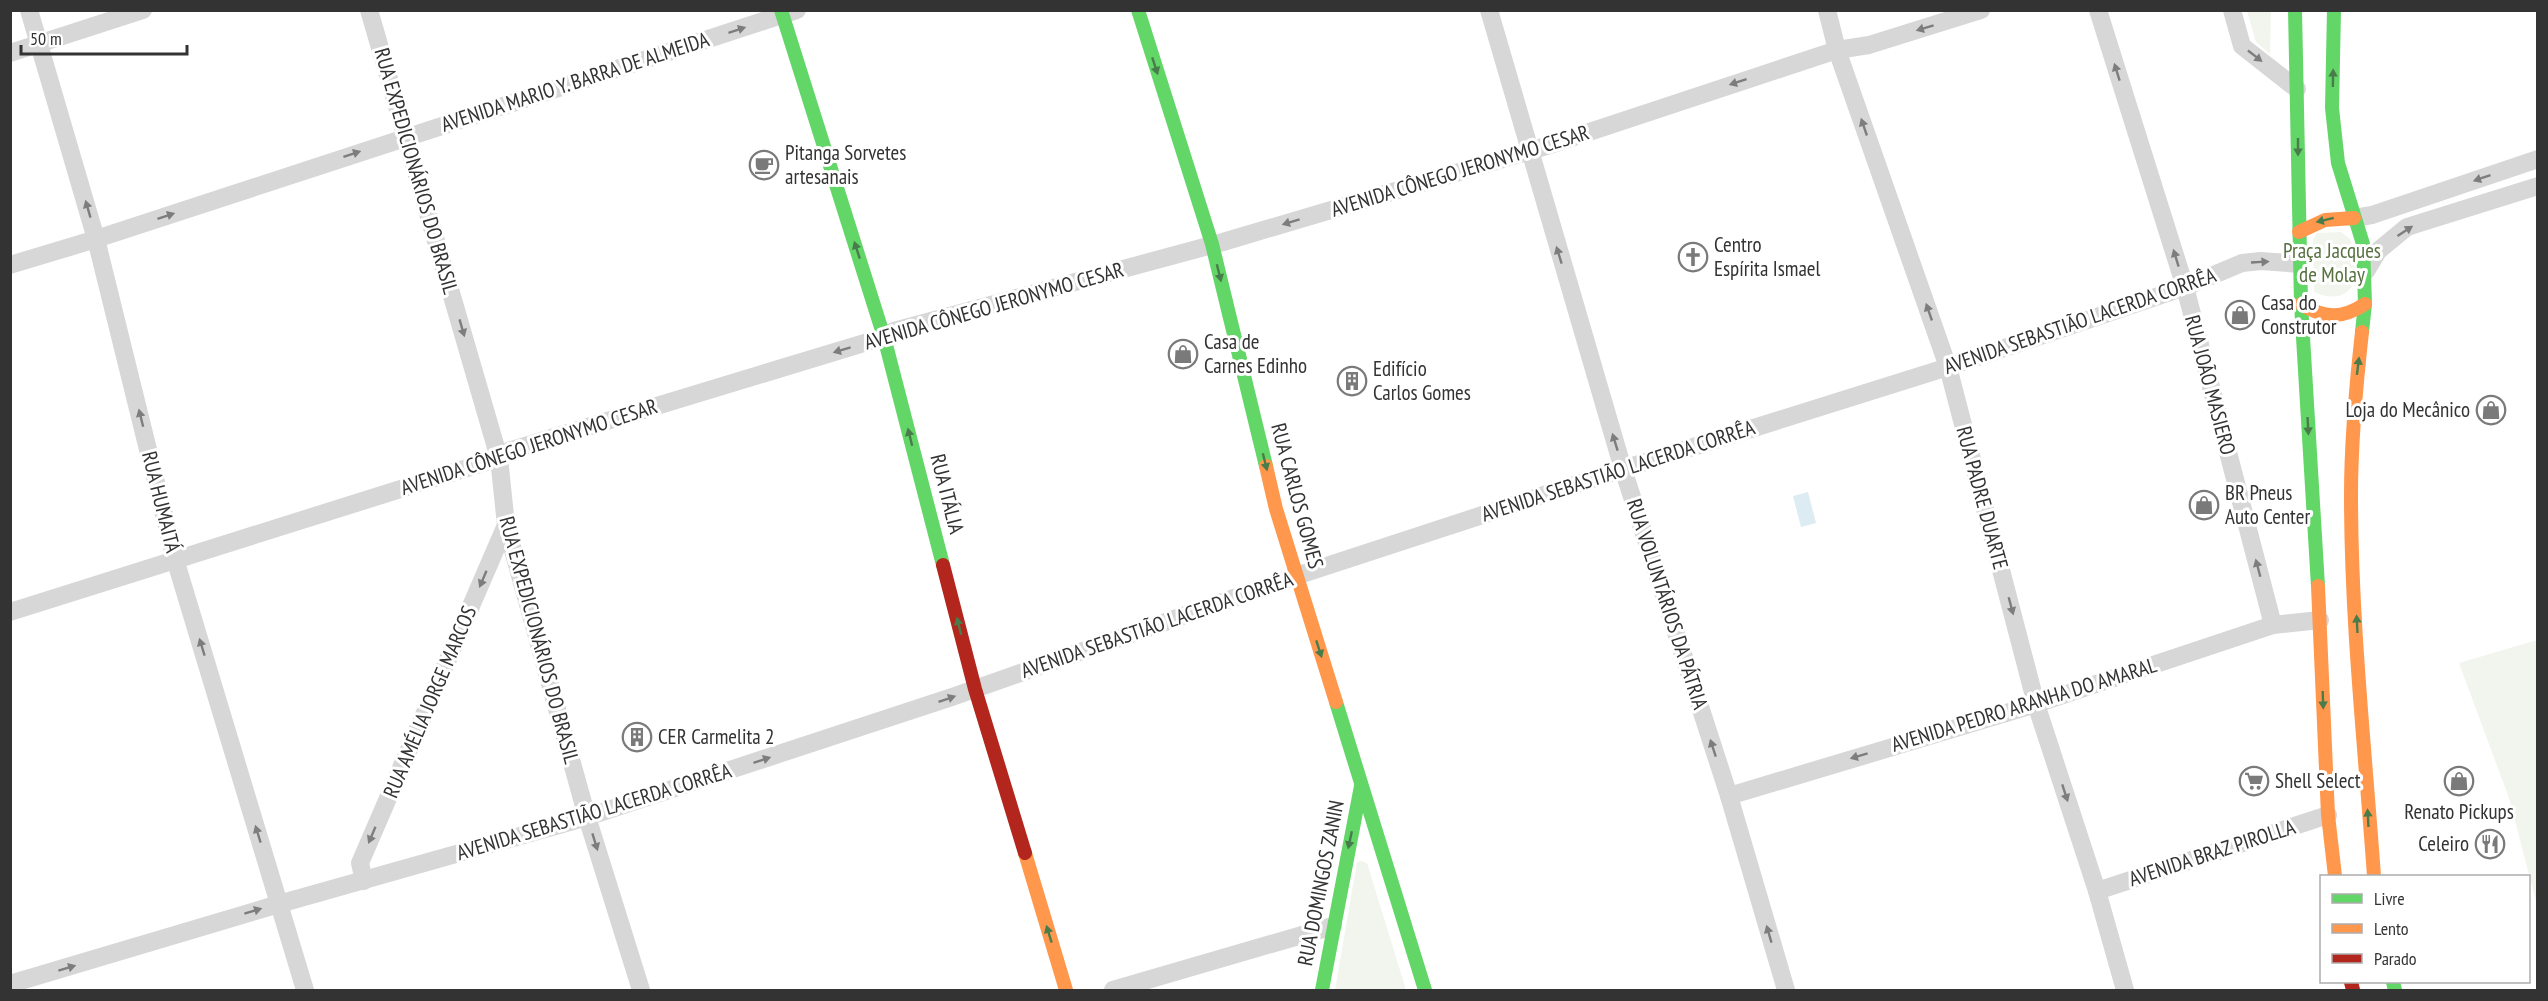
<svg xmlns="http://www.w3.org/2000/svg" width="2548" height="1001" font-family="'PT Sans Narrow',sans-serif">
<rect width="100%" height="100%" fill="#fff"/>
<!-- green -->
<g fill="#f1f5ed">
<polygon points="2247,11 2271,11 2270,54 2256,42"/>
<path d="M2341,232L2351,240C2352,252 2356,269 2354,280C2349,300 2328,299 2314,292L2313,240L2317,233Z"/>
<polygon points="2537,640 2538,640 2537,905 2509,798 2459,663"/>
<polygon points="1361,861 1367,863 1406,990 1335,990 1357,862"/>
</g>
<!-- water -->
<polygon fill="#ddebf3" points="1808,492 1816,523 1801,527 1793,496"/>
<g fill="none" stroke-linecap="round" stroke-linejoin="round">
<!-- street -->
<g stroke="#d7d7d7" stroke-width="18">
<polyline points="29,10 96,239 175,559 305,990"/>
<polyline points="369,10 499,458 506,525 587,817 641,990"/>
<polyline points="1489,10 1623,469 1729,796 1786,990"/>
<polyline points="1827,10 1837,50 1948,367 2036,704 2097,891 2125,990"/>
<polyline points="2098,10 2185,287 2273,625"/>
<polyline points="2232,10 2242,46 2297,89"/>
<polyline points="10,53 143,10"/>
<polyline points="2354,218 2372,215 2538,159"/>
<polyline points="10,265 96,239 797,10"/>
<polyline points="2366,271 2378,251 2407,227 2538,186"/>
<polyline points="10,612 499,458 505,452 884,337 894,331 1223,242 1553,144 1837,50 1869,45 1981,10"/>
<polyline points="1729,796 2036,704 2273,625 2320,620"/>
<polyline points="364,881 360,863 506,525"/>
<polyline points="2097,891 2328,815"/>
<polyline points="10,984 279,904 587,817 952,697 1296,576 1623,469 1948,367 2185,287 2242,263 2261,261 2300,264"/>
<polyline points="1113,990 1333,926"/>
</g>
<!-- fast -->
<g stroke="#63d668" stroke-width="14">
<polyline points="781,10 884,337 943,565"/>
<polyline points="1138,10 1212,244 1266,466"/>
<polyline points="2295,10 2301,304 2318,586"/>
<polyline points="2334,10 2332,108 2338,163 2363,244 2365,304 2362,332"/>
<polyline points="1336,702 1425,990"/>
<polyline points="2393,982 2395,990"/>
<polyline points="1322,990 1361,786"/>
</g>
<!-- slow -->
<g stroke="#ff974d" stroke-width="14">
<polyline points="2299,232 2325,220 2354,218"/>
<path d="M2301,304C2325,319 2342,319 2365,304"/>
<path d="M2362,332C2356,386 2351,440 2351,495C2351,622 2365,749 2374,876"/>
<polyline points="1266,466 1276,509 1336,702"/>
<polyline points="2318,586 2328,815 2335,876"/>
<polyline points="1025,853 1066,990"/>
</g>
<!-- jam -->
<g stroke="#b3261e" stroke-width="14">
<polyline points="943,565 975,689 1025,853"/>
<polyline points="2351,982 2353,990"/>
</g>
</g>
<!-- one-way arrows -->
<defs><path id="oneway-solid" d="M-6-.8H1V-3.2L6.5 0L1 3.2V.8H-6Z" transform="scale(1.5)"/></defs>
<g fill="#7d7d7d">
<use href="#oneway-solid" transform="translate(1925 28) rotate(163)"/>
<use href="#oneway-solid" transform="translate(737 30) rotate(-18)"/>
<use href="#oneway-solid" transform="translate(2255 56) rotate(38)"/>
<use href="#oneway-solid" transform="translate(2117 72) rotate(-107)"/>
<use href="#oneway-solid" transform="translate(1738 82) rotate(162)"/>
<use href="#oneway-solid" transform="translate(1864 127) rotate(-109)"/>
<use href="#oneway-solid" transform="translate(352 154) rotate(-18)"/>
<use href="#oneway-solid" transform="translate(2482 178) rotate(161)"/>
<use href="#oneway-solid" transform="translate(88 209) rotate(-106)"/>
<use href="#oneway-solid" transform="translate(166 216) rotate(-18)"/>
<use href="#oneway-solid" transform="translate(1291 222) rotate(163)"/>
<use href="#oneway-solid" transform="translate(2405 231) rotate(-33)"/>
<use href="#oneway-solid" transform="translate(1559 255) rotate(-107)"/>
<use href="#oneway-solid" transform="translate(2176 258) rotate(-107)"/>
<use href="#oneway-solid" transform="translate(2260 262) rotate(-3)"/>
<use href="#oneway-solid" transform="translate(1929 312) rotate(-109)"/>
<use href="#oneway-solid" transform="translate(462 328) rotate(74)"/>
<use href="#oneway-solid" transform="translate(842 350) rotate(163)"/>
<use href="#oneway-solid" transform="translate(141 418) rotate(-104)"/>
<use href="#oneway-solid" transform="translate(1615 442) rotate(-107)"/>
<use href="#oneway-solid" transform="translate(2258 568) rotate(-105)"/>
<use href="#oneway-solid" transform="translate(483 579) rotate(113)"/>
<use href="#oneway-solid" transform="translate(2011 606) rotate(75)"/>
<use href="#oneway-solid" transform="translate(202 647) rotate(-107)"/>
<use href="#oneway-solid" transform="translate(947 699) rotate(-19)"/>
<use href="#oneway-solid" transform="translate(1713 748) rotate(-108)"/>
<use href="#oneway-solid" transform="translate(1859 756) rotate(163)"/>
<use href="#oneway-solid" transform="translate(762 760) rotate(-18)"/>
<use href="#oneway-solid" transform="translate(2065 793) rotate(72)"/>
<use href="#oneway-solid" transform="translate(258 834) rotate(-107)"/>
<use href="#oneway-solid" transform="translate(372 835) rotate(113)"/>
<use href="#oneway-solid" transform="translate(595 842) rotate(73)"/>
<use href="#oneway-solid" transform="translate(253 911) rotate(-17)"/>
<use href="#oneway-solid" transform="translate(1769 934) rotate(-106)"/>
<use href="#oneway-solid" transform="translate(67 968) rotate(-17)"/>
</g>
<g fill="#497c4b">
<use href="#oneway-solid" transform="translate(1155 66) rotate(72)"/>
<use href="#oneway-solid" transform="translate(2333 78) rotate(-89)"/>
<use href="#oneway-solid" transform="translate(2298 147) rotate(90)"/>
<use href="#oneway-solid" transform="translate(2325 220) rotate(166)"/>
<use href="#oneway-solid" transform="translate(857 250) rotate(-108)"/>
<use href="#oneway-solid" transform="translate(1219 273) rotate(76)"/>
<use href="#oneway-solid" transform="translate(2358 366) rotate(-83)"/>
<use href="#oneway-solid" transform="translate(2308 426) rotate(87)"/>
<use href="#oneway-solid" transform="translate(910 437) rotate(-104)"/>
<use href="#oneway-solid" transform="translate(1265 462) rotate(76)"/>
<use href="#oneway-solid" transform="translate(2357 624) rotate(-93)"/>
<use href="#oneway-solid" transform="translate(959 626) rotate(-104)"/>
<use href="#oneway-solid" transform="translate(1319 649) rotate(72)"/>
<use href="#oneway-solid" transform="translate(2323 700) rotate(88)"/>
<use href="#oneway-solid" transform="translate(2368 818) rotate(-93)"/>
<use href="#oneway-solid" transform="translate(1350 840) rotate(102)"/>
<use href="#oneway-solid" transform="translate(1049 934) rotate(-107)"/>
</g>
<!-- icons -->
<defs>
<g id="cafe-ring" transform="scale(1.5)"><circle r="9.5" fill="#fff" stroke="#7a7a7a" stroke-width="1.5"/><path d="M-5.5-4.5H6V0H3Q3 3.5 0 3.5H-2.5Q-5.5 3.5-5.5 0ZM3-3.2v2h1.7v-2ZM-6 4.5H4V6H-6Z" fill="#7a7a7a"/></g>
<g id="church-ring" transform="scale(1.5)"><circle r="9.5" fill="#fff" stroke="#7a7a7a" stroke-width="1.5"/><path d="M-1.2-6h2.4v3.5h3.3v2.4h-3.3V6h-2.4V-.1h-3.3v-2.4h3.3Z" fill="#7a7a7a"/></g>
<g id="shop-ring" transform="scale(1.5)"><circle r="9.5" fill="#fff" stroke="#7a7a7a" stroke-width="1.5"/><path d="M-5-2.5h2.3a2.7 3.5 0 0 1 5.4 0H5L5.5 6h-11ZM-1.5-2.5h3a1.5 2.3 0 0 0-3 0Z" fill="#7a7a7a"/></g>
<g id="building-ring" transform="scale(1.5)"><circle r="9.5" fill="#fff" stroke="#7a7a7a" stroke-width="1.5"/><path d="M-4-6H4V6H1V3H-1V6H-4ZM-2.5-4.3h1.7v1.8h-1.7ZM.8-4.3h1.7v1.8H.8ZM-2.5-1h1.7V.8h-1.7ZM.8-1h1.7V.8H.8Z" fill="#7a7a7a"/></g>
<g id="supermarket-ring" transform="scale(1.5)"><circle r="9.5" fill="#fff" stroke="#7a7a7a" stroke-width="1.5"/><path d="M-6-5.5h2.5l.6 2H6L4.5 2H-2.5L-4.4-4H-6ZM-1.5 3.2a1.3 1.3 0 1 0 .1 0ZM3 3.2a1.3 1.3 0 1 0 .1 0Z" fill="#7a7a7a"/></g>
<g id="restaurant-ring" transform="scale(1.5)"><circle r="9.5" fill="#fff" stroke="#7a7a7a" stroke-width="1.5"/><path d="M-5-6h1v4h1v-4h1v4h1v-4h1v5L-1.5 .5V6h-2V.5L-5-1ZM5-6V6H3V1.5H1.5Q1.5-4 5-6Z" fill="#7a7a7a"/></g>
</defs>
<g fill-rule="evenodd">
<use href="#cafe-ring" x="764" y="165"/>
<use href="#church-ring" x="1693" y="257"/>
<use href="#shop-ring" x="2240" y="315"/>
<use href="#shop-ring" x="1183" y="354"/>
<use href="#building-ring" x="1352" y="381"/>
<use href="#shop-ring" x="2491" y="410"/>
<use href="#shop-ring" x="2204" y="505"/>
<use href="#building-ring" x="637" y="737"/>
<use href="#supermarket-ring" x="2254" y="781"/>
<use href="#shop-ring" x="2459" y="781"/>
<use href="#restaurant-ring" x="2490" y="844"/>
</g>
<g text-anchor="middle" stroke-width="6" stroke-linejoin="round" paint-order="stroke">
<!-- street labels -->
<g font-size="21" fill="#333" stroke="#fff">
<text transform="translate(575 82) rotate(-18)" y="7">AVENIDA MARIO Y. BARRA DE ALMEIDA</text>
<text transform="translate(416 171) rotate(74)" y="7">RUA EXPEDICIONÁRIOS DO BRASIL</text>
<text transform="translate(1460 171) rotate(-17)" y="7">AVENIDA CÔNEGO JERONYMO CESAR</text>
<text transform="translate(994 306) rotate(-16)" y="7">AVENIDA CÔNEGO JERONYMO CESAR</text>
<text transform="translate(2080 321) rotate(-19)" y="7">AVENIDA SEBASTIÃO LACERDA CORRÊA</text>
<text transform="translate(2210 385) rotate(75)" y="7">RUA JOÃO MASIERO</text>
<text transform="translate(529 447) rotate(-18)" y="7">AVENIDA CÔNEGO JERONYMO CESAR</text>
<text transform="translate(1618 471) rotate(-18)" y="7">AVENIDA SEBASTIÃO LACERDA CORRÊA</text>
<text transform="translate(947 494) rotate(76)" y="7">RUA ITÁLIA</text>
<text transform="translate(1297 496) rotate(75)" y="7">RUA CARLOS GOMES</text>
<text transform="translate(1982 498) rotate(75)" y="7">RUA PADRE DUARTE</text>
<text transform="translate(161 502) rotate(76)" y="7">RUA HUMAITÁ</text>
<text transform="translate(1667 604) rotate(72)" y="7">RUA VOLUNTÁRIOS DA PÁTRIA</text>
<text transform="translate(1157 625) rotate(-19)" y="7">AVENIDA SEBASTIÃO LACERDA CORRÊA</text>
<text transform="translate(539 640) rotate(75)" y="7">RUA EXPEDICIONÁRIOS DO BRASIL</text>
<text transform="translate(430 702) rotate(-67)" y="7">RUA AMÉLIA JORGE MARCOS</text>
<text transform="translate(2024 705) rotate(-17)" y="7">AVENIDA PEDRO ARANHA DO AMARAL</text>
<text transform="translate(594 812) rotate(-17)" y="7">AVENIDA SEBASTIÃO LACERDA CORRÊA</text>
<text transform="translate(2212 853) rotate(-18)" y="7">AVENIDA BRAZ PIROLLA</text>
<text transform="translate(1321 883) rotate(-79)" y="7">RUA DOMINGOS ZANIN</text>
</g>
<!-- poi labels -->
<g font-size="21" fill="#333" stroke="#fff" text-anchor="start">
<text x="785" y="160">Pitanga Sorvetes<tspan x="785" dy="24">artesanais</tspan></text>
<text x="1714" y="252">Centro<tspan x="1714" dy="24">Espírita Ismael</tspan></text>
<text x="2261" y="310">Casa do<tspan x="2261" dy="24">Construtor</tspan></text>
<text x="1204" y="349">Casa de<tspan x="1204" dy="24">Carnes Edinho</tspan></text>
<text x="1373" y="376">Edifício<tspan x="1373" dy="24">Carlos Gomes</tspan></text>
<text x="2470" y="417" text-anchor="end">Loja do Mecânico</text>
<text x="2225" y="500">BR Pneus<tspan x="2225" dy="24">Auto Center</tspan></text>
<text x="658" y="744">CER Carmelita 2</text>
<text x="2275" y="788">Shell Select</text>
<text x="2459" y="819" text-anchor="middle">Renato Pickups</text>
<text x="2469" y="851" text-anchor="end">Celeiro</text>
</g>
<!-- park labels -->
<g font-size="21" fill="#56703f" stroke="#fff">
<text x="2332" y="258">Praça Jacques<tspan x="2332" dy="24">de Molay</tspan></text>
</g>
</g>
<!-- border -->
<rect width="2548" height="1001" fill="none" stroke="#333333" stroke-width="24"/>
<!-- legend -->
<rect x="2320" y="875" width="210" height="108" fill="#ffffff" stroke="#adadad" stroke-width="1.5"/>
<rect x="2332" y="894" width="30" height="9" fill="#63d668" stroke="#adadad" stroke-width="1.5"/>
<text x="2374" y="905" font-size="18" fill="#333333">Livre</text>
<rect x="2332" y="924" width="30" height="9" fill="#ff974d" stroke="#adadad" stroke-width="1.5"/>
<text x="2374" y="935" font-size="18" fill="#333333">Lento</text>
<rect x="2332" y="954" width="30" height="9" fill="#b3261e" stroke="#adadad" stroke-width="1.5"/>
<text x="2374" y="965" font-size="18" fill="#333333">Parado</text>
<!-- scale -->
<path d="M21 45v9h166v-9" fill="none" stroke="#333333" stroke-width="3"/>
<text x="30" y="45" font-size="18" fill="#333333" stroke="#ffffff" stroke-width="4.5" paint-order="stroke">50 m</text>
</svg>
